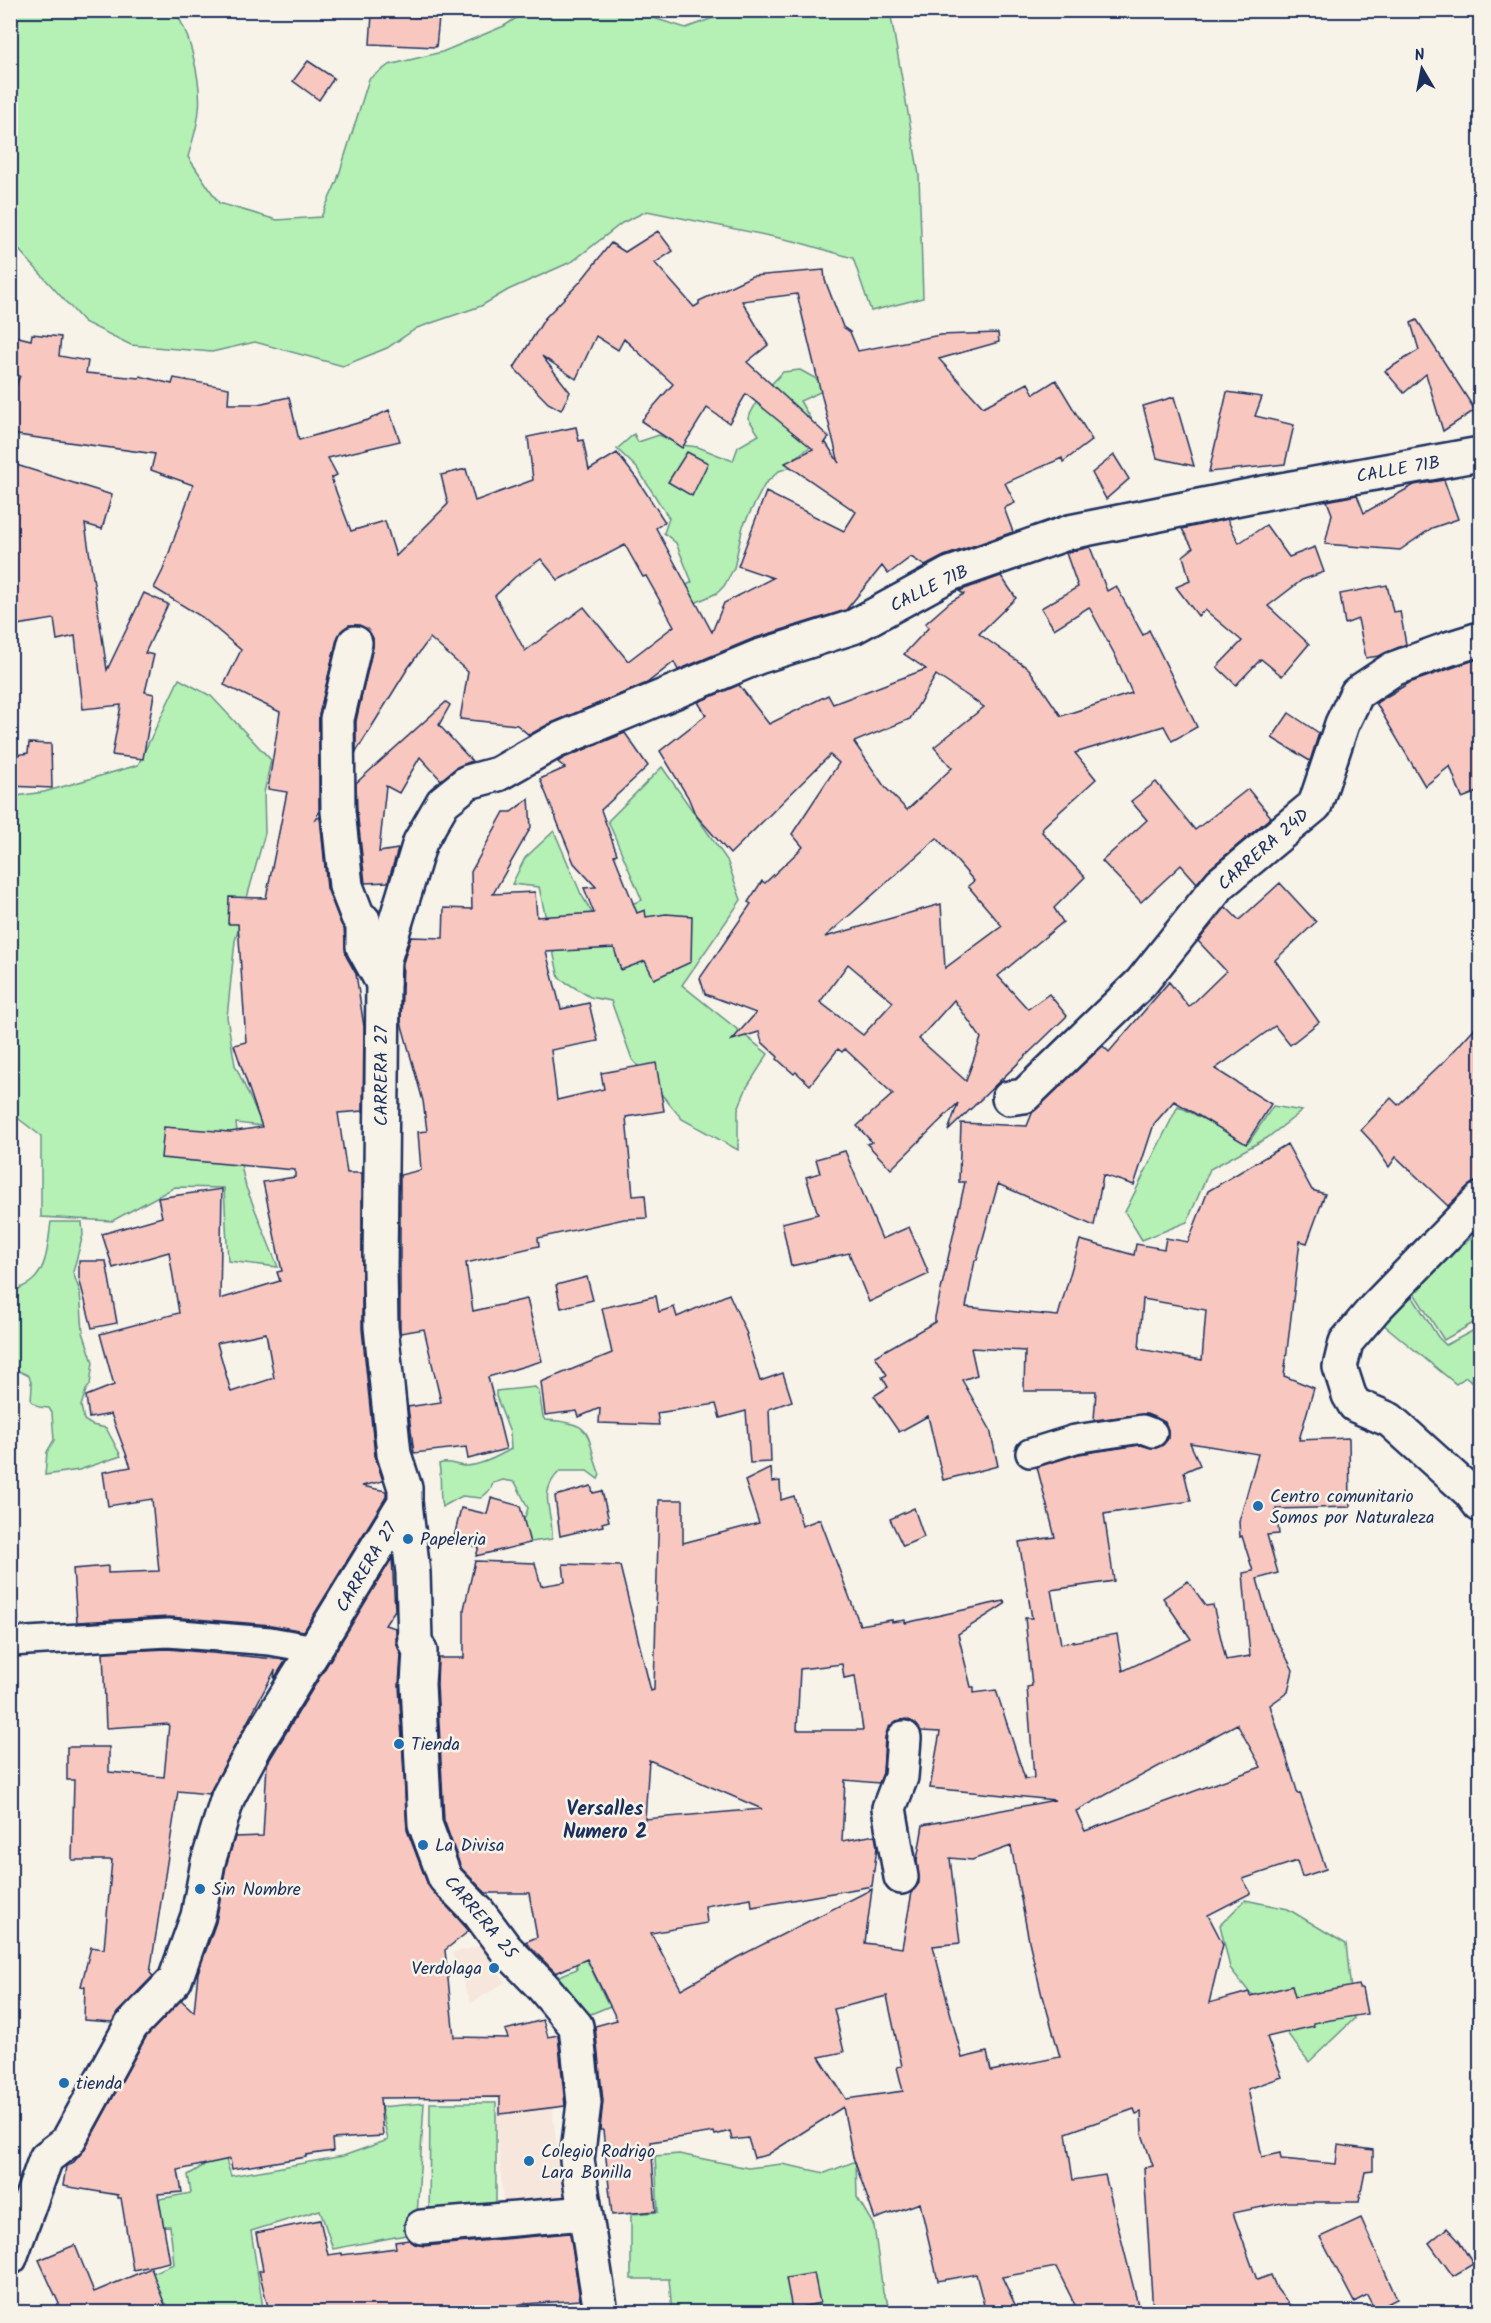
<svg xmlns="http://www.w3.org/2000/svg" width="1491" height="2323" font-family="Kalam,sans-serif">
<rect width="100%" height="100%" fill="#f7f3e8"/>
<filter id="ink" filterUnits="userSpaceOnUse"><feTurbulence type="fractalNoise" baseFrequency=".0167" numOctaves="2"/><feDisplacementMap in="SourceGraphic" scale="12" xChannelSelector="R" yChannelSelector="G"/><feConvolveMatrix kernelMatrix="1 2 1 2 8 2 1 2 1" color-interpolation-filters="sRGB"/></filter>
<g filter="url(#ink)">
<!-- built -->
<g fill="#f7e6dc">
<polygon points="488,1944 500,1969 499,1974 506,1982 471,2003 452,1953"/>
<polygon points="552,2108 564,2207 504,2213 496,2114"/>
</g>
<!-- green -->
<g fill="#b5f0b4" stroke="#689089" stroke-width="1.5">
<path d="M11,10L174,11C190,30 202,85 199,110C198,126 192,142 188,157L219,203L277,220L321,217L337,181L369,79L389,65L442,52L504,26L527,11H630L686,28L732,11H890L919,175L923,298L871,311L853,258L794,241L647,211L622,223L573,261L508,290L481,306L417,328L387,348L343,366L255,342L212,352L131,345L84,322L11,241Z"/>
<polygon points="800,370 822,382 840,383 800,401 822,439 794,458 795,466 779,471 765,484 743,526 734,568 724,586 717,593 679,610 659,602 692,582 676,543 664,533 669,518 637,468 617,449 634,434 638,442 659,435 681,445 698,447 733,461 738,447 759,435 748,418 760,396 783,372"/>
<polygon points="179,679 211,696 271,760 264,793 265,833 235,941 227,1017 235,1065 263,1126 236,1123 242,1170 246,1187 278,1267 228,1261 224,1188 175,1187 112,1221 41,1217 41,1136 11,1113 10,797 44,792 138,765"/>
<polygon points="662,767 727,860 741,900 682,985 768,1054 747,1087 738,1109 738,1150 682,1119 632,1059 611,1001 590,997 559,978 539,887 512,884 525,858 554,831 581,894 595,918 642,900 608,821"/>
<polygon points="1178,1106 1249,1142 1273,1106 1302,1111 1267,1138 1210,1169 1187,1222 1142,1240 1125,1212"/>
<path d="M51,1222H82L83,1235L73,1272L80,1292L83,1332L93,1362L90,1385L86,1390L81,1406L84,1420L92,1425L106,1428L121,1456L79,1470L45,1475L47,1452L54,1440L52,1413L49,1408L39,1407L31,1401L32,1386L29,1376L17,1370L11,1358L10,1294C17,1289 26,1286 32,1281C48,1268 48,1241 51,1222Z"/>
<polygon points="1480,1232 1480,1319 1444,1340 1408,1284"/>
<polygon points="1407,1288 1438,1337 1446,1345 1480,1327 1480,1387 1466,1377 1456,1384 1378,1320"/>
<path d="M535,1387L539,1391L543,1417L545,1420C599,1423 584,1436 600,1475L598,1479L587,1471H560C536,1494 554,1512 552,1539L516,1544L528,1508L515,1482L503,1480L493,1483L490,1490L481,1498L462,1496L442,1507C439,1493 442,1479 439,1464C449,1460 456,1466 467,1466C481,1465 499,1456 511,1449L510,1433L496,1396V1391Z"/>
<polygon points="1245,1900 1288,1909 1346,1944 1354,2019 1309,2062 1266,2005 1249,1992 1230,1968 1220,1925"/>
<polygon points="571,1927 607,2002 615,1998 620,2002 576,2020 546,1981 577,1969"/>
<polygon points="424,2103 416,2233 333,2249 320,2210 251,2231 263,2308 244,2312 175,2312 139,2278 174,2264 170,2226 131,2227 134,2204 191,2193 188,2175 203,2166 193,2130 217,2131 231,2176 343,2156 388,2140 381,2107"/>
<polygon points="430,2103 496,2103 496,2217 429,2223"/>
<polygon points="679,2154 748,2168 782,2164 825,2173 856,2161 857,2197 874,2226 883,2292 893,2312 672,2312 669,2279 631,2279 631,2214 658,2212 655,2156"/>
</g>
<!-- building -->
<g fill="#f8c8c0" stroke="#1b2f5e" stroke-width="1.5" fill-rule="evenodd">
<polygon points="372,14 439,18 436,47 370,44"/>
<polygon points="308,61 334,78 319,100 293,81"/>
<path d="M658,231L673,251L655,263L694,307L699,304V301L752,276L824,270L825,280L843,327L850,332L858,351L940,335L998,333L999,342L939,359L983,407L1028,383L1034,394L1056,380L1092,440L1063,462L1062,458L1005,483L1015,503L1004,508L1013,532L944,556L925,566L911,557L888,574L882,566L846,610L752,639L678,670L674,662L647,683L549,724L529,735L517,725L460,719L468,672L430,638L408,668L356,752V721L373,647V638L367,629L359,625H349L341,631L337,639L319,715V812L315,819L320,817L327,888L341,924L344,928L346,956L356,974L364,1027L363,1111L338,1113L347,1173H362V1329L375,1456L383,1481L362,1486L386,1491V1497L304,1631L271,1625L169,1617L77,1622L73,1569L108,1566V1573L159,1571L152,1499L108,1506L103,1472L131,1467L111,1414L89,1418L86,1396L114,1385L100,1334L179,1313L169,1252L113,1268L102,1234L162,1217L158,1198L222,1189L220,1299L280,1281L277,1272L282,1271L263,1182L295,1177V1170L161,1158L164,1127L230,1132L262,1127L234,1045L246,1042L238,924H228L229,897L266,898L287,792L268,789L280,712L224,685L241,650L202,617L154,588L163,570L193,485L151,470L155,454L10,434V400L20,376L10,373V335L31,340L32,334L61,337L59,356L88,361L86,373L139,378L140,376L172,384L174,378L229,388L228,404H258L289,397L299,440L368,420L389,410L400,441L328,458L337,475L331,478L351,531L385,521L396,556L448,504L441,475L466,469L475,501L533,480L528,437L576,427L579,441L583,440L589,470L617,453L637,479L665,522L656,528L712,632L724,603L773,578L738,566L766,492L844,531L856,512L785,463L813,449L746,394L729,423L707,408L682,448L641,421L673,384L624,339L618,350L596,336L576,379L542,356L570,392L561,410L548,403L514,368L545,318L580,282L611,243L625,252ZM797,294L821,393L839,463L826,443L824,444L829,437L747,362L768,345L742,301ZM625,545L643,577L646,576L674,626L628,661L584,607L525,651L495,596L515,577L541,559L558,580ZM266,1333L274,1378L231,1392L217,1343Z"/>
<polygon points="1417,320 1475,410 1443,431 1426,374 1404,393 1385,371 1419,350 1411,323"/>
<polygon points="1227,392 1262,397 1255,416 1294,425 1285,464 1209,472"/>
<polygon points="1174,397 1194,466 1157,458 1143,406"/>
<polygon points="687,452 708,463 692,496 668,482"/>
<polygon points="1114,455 1129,479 1106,499 1092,473"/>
<polygon points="10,463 112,495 102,529 85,524 107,670 144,593 168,604 145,653 154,655 145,692 154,694 143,759 112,755 121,705 83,709 75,636 57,640 54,619 10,626"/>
<polygon points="1444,480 1458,519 1432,528 1400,550 1325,544 1332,514 1327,501 1357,495 1364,513 1414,485"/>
<polygon points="1227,519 1239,543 1266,525 1289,557 1315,547 1324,572 1302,580 1268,606 1309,644 1282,676 1261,659 1236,685 1217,667 1242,641 1205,610 1198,616 1176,587 1190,581 1183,556 1193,548 1182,529"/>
<path d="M1090,547L1107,591L1116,586L1143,635L1149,630L1197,727L1172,741L1164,726L1075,753L1096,779L1042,828L1043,830L1042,832L1085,877L1054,908L1063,922L998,976L1028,1009L1049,994L1067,1016L948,1131L958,1103L891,1169L867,1144L872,1142L857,1126L893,1094L845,1049L842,1052L838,1049L810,1085L796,1072L794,1074L777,1059L778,1057L762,1042L759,1032L732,1040L756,1013L705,994L700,978L751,904L748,902L762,881L765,883L803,847L792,834L839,763L830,755L730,854L695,814L688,797L660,751L706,715L698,702L739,685L769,724L828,695L833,704L926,669L904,654L929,627L925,624L950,602L964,594L959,591L1001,576L1016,598L979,634L1029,669L1061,716L1132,693L1115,655L1089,607L1054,629L1041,608L1078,587L1066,553ZM936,675L984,707L934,747L952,768L907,810L884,786L854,742L910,719ZM937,838L974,881L968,886L1002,926L945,968L941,904L825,937ZM848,964L893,1002L863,1035L820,1002ZM954,1000L981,1038L966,1081L919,1039Z"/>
<polygon points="1387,585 1393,612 1400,611 1406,644 1379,656 1366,658 1358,619 1345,624 1340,594"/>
<polygon points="1480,658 1480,791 1462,798 1450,766 1425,786 1376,703 1409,683"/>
<polygon points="446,702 450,705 439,725 472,761 457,767 441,780 420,757 399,793 386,786 379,852 398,849 388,882 365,883 357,810 356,783"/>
<polygon points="1289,713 1319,733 1310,761 1272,738"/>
<polygon points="625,733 648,766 601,810 617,854 614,855 637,913 645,910 646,917 666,914 692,916 691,962 654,979 645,961 621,970 614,948 546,952 561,1009 589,1003 598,1041 551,1050 557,1100 604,1089 601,1073 656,1063 664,1111 626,1117 633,1196 645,1195 647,1218 624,1219 538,1238 539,1246 466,1263 473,1311 527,1299 542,1361 488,1377 506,1449 468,1459 466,1447 414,1453 408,1407 441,1402 424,1329 400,1333 400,1175 421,1170 418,1132 427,1131 423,1101 401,1022 403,963 411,937 443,938 444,908 472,909 471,872 504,812 511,812 529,799 531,827 493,894 535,892 537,917 594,913 584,888 596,887 574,863 540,779 565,768 558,762 564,758"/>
<polygon points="29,743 51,744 52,788 10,786 10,756 28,753"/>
<polygon points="1156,782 1195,830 1248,789 1271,817 1208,870 1197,883 1181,865 1141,902 1102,861 1147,820 1131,801"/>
<path d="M1280,883L1316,922L1275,960L1319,1022L1290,1045L1275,1026L1215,1069L1271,1104L1246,1144L1174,1101L1154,1124L1134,1185L1103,1175L1094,1226L998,1184L977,1260H975L966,1307L1058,1316L1080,1240L1134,1255L1136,1244L1164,1249L1166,1238L1188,1242L1208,1191L1287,1144L1312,1190L1325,1194L1307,1243L1300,1241L1284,1376L1314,1388L1299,1440L1349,1438L1350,1507L1276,1509L1279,1534L1267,1535L1278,1573L1257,1579L1271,1628L1293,1670L1288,1692L1270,1705L1298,1794L1300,1793L1326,1869L1302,1877L1297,1861L1243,1879L1251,1893L1208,1915L1223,1944L1209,2003L1249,1992L1250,1996L1292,1986L1295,1997L1358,1985L1359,1988H1362L1367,2014L1313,2023L1314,2026L1267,2037L1282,2077L1248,2089L1262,2157L1280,2153L1281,2159L1336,2164L1338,2145L1373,2150V2171L1365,2172L1359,2202H1286L1233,2213L1257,2280L1271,2275L1277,2289L1296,2313H1153L1144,2168L1153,2166L1142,2134L1141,2112L1136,2114L1134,2109L1066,2133L1073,2180L1105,2175L1140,2313H1079L1056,2267L1002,2277L1019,2313H986L976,2274L938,2281L920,2203L875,2219L853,2157L843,2107L767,2155L754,2158L748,2138L732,2140L730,2131L715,2135L714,2132L651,2142L656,2211L612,2215L603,2130H600L603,2101L595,2026L617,2020L587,1959L556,1973L525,1942L537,1937L529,1893H486L461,1868L444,1820L437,1684L438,1658H464V1609L475,1561L535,1563L541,1586L565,1582L563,1564L620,1566L651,1691L654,1690L659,1500H683V1543L759,1523L745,1481L771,1468L772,1482L780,1481L781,1500L794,1496L802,1526L820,1519L860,1625L892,1620V1622L905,1620V1623L1004,1601L1005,1604L958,1634L971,1687H974V1693L996,1690L1025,1779L1034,1778L1027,1687L1032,1686L1025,1618H1032L1019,1542L1055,1537L1037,1467L1079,1454L1140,1445L1156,1448L1163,1445L1168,1439V1430L1165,1422L1147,1414L1094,1420L1096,1391H1024L1025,1351L971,1348L977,1375L962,1380L990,1429L998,1466L943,1480L928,1416L899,1432L874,1396L888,1387L882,1377L887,1375L875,1356L935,1322V1317L965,1182H959L961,1123L1027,1126L1033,1111L1103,1046L1109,1052L1169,982L1189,1007L1226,971L1198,941L1226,907L1239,920ZM1143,1299L1206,1310L1202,1360L1139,1349ZM1190,1443L1258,1454L1239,1522L1240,1537L1242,1536L1253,1571L1243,1573L1250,1656L1226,1660L1213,1605L1206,1606L1188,1581L1163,1598L1191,1639L1123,1671L1117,1634L1061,1644L1051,1590L1114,1581L1104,1514L1191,1501L1184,1472L1200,1465ZM842,1664L844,1678L855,1676L863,1730H797L800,1669ZM906,1719L915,1723L921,1731L940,1732L930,1788L1055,1800L923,1825L917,1860L919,1883L912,1892L902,1948L865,1943L872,1889L738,1957L681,1989L651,1933L707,1923L705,1906L751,1898L752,1907L872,1886L877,1847L875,1835L842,1841L845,1780L879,1783L883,1773L885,1737L888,1728L896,1721ZM1237,1724L1261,1767L1085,1831L1076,1811ZM649,1760L762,1809L645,1819ZM1011,1846L1029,1941L1042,1996H1043L1060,2057L991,2071L987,2052L962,2058L933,1946L960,1943L950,1858L972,1860ZM887,1996L902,2066L897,2067L903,2091L846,2099L819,2057L844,2052L834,2009Z"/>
<polygon points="1480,1022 1480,1182 1474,1182 1467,1187 1448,1206 1396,1157 1389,1167 1372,1142 1361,1130 1391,1098 1398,1105 1440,1065 1441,1065"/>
<polygon points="845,1151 882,1239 909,1227 929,1274 869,1302 849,1253 791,1266 782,1223 818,1214 806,1177 820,1173 816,1159"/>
<polygon points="79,1261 106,1261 117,1323 92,1328 79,1278"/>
<polygon points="587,1277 593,1300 561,1308 556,1285"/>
<polygon points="729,1294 747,1334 746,1335 760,1381 783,1373 792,1401 769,1409 771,1462 750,1463 746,1411 720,1418 716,1404 657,1413 659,1425 599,1423 600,1408 579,1417 577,1411 545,1415 541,1382 612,1353 602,1308 656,1296 659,1312 674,1307 677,1317"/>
<polygon points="591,1486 593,1493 602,1491 609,1521 602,1523 603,1526 560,1536 555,1496"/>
<polygon points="491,1498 520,1506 530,1543 476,1556 479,1547 453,1541 461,1508 487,1514"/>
<polygon points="914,1508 924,1537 903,1546 890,1519"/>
<polygon points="392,1558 395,1610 385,1625 396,1628 396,1642 401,1655 399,1685 407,1830 428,1885 469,1931 445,1950 454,2037 508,2038 505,2030 543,2020 548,2037 558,2035 565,2106 500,2114 500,2097 380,2098 383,2136 332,2139 333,2151 306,2155 306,2157 232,2169 230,2159 178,2170 182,2192 158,2194 170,2262 133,2270 121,2198 118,2198 118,2195 63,2186 66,2166 72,2164 84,2150 146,2037 181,2000 194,2012 198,1973 216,1922 226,1866 235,1837 263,1836 267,1764"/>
<polygon points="168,1649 286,1660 274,1679 275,1670 209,1794 178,1791 150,1973 153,1976 117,2013 112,2022 84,2020 85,1987 81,1986 91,1947 104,1949 112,1860 72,1860 74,1780 67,1780 67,1747 109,1747 109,1772 164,1777 169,1724 106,1728 103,1652"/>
<polygon points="1361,2218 1397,2299 1375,2310 1367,2295 1354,2302 1320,2237"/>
<polygon points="320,2220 328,2255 342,2253 342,2255 396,2248 395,2242 409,2240 415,2244 424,2246 570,2233 580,2300 525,2304 525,2303 488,2313 292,2313 290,2307 269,2311 259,2271 263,2270 256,2233"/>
<polygon points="1447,2228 1459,2241 1473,2264 1453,2276 1429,2243"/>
<polygon points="75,2245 94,2292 151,2268 168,2313 45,2313 60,2306 39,2260"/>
<polygon points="814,2273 820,2303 792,2309 786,2278"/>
</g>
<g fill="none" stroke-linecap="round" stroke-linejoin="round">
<!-- pedestrian casing -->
<g stroke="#1b2f5e" stroke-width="32">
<g id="pedestrian">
<polyline points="1030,1453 1075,1439 1142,1429 1153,1433"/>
<polyline points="10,1642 168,1633 270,1641 315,1649"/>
</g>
</g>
<!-- minor casing -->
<g stroke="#1b2f5e" stroke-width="38">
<g id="minor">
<polyline points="355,643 337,719 338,811 346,886 358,917 363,920 363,947 383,983"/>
<polyline points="1009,1098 1024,1096 1141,983 1220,884 1315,805 1342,724 1357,693 1393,669 1448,649 1480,639"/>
<polyline points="1480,1200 1375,1308 1346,1342 1340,1367 1349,1395 1355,1405 1390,1420 1471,1493 1480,1505"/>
<polyline points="405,1502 413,1573 415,1641 420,1651 418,1684 425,1824 445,1878 479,1913 505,1948 543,1987 576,2026 584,2103 577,2160 601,2312"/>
<polyline points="901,1877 889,1808 901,1777 904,1738"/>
<polyline points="422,2227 585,2213"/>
</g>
</g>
<!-- tertiary casing -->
<g stroke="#1b2f5e" stroke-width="38">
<polyline id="tertiary" points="10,2258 46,2158 68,2141 131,2026 175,1980 198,1916 208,1862 228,1797 257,1743 405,1502 405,1488 394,1454 381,1327 380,1268 383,983 384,960 420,842 443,802 468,782 498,774 556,741 758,657 853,627 950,574 1070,532 1264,493 1480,454"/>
</g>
<!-- pedestrian -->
<use href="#pedestrian" stroke="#f7f3e8" stroke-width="27"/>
<!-- minor -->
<use href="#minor" stroke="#f7f3e8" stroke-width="33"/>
<!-- tertiary -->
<use href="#tertiary" stroke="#f7f3e8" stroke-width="33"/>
</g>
</g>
<!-- markers -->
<g fill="#1f6fb2" stroke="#f7f3e8" stroke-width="2">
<circle cx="1258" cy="1506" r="6"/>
<circle cx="408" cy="1539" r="6"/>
<circle cx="399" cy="1744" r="6"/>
<circle cx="423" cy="1845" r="6"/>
<circle cx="200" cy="1889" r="6"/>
<circle cx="494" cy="1968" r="6"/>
<circle cx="64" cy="2083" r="6"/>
<circle cx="529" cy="2161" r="6"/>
</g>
<g text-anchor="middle" stroke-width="5" stroke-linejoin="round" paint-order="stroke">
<!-- street labels -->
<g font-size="18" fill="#1b2f5e" stroke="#f7f3e8">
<text transform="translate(1398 469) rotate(-10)" y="6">CALLE 71B</text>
<text transform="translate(929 588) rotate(-26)" y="6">CALLE 71B</text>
<text transform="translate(1263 849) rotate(-41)" y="6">CARRERA 24D</text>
<text transform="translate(381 1076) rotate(-90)" y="6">CARRERA 27</text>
<text transform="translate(366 1567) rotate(-59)" y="6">CARRERA 27</text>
<text transform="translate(481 1917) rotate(50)" y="6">CARRERA 25</text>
</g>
<!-- poi labels -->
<g font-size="18" fill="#1b2f5e" stroke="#f7f3e8" text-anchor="start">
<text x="1270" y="1502">Centro comunitario<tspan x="1270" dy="21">Somos por Naturaleza</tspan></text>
<text x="420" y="1545">Papeleria</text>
<text x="411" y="1750">Tienda</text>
<text x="435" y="1851">La Divisa</text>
<text x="212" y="1895">Sin Nombre</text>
<text x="482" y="1974" text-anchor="end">Verdolaga</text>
<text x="76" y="2089">tienda</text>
<text x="541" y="2157">Colegio Rodrigo<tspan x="541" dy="21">Lara Bonilla</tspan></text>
</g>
<!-- neighbourhood labels -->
<g font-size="20" font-weight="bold" fill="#1b2f5e" stroke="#f7f3e8">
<text x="605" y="1815">Versalles<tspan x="605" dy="23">Numero 2</tspan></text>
</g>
</g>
<!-- margin -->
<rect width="1491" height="2323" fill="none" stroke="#f7f3e8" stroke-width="36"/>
<rect x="18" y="18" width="1455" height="2287" fill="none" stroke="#1b2f5e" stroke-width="2" filter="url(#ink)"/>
<!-- north arrow -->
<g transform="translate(1422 69) rotate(350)" stroke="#f7f3e8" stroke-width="4.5" paint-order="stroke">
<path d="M0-4.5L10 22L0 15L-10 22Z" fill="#1b2f5e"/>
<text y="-9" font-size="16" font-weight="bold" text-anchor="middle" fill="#1b2f5e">N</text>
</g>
</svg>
